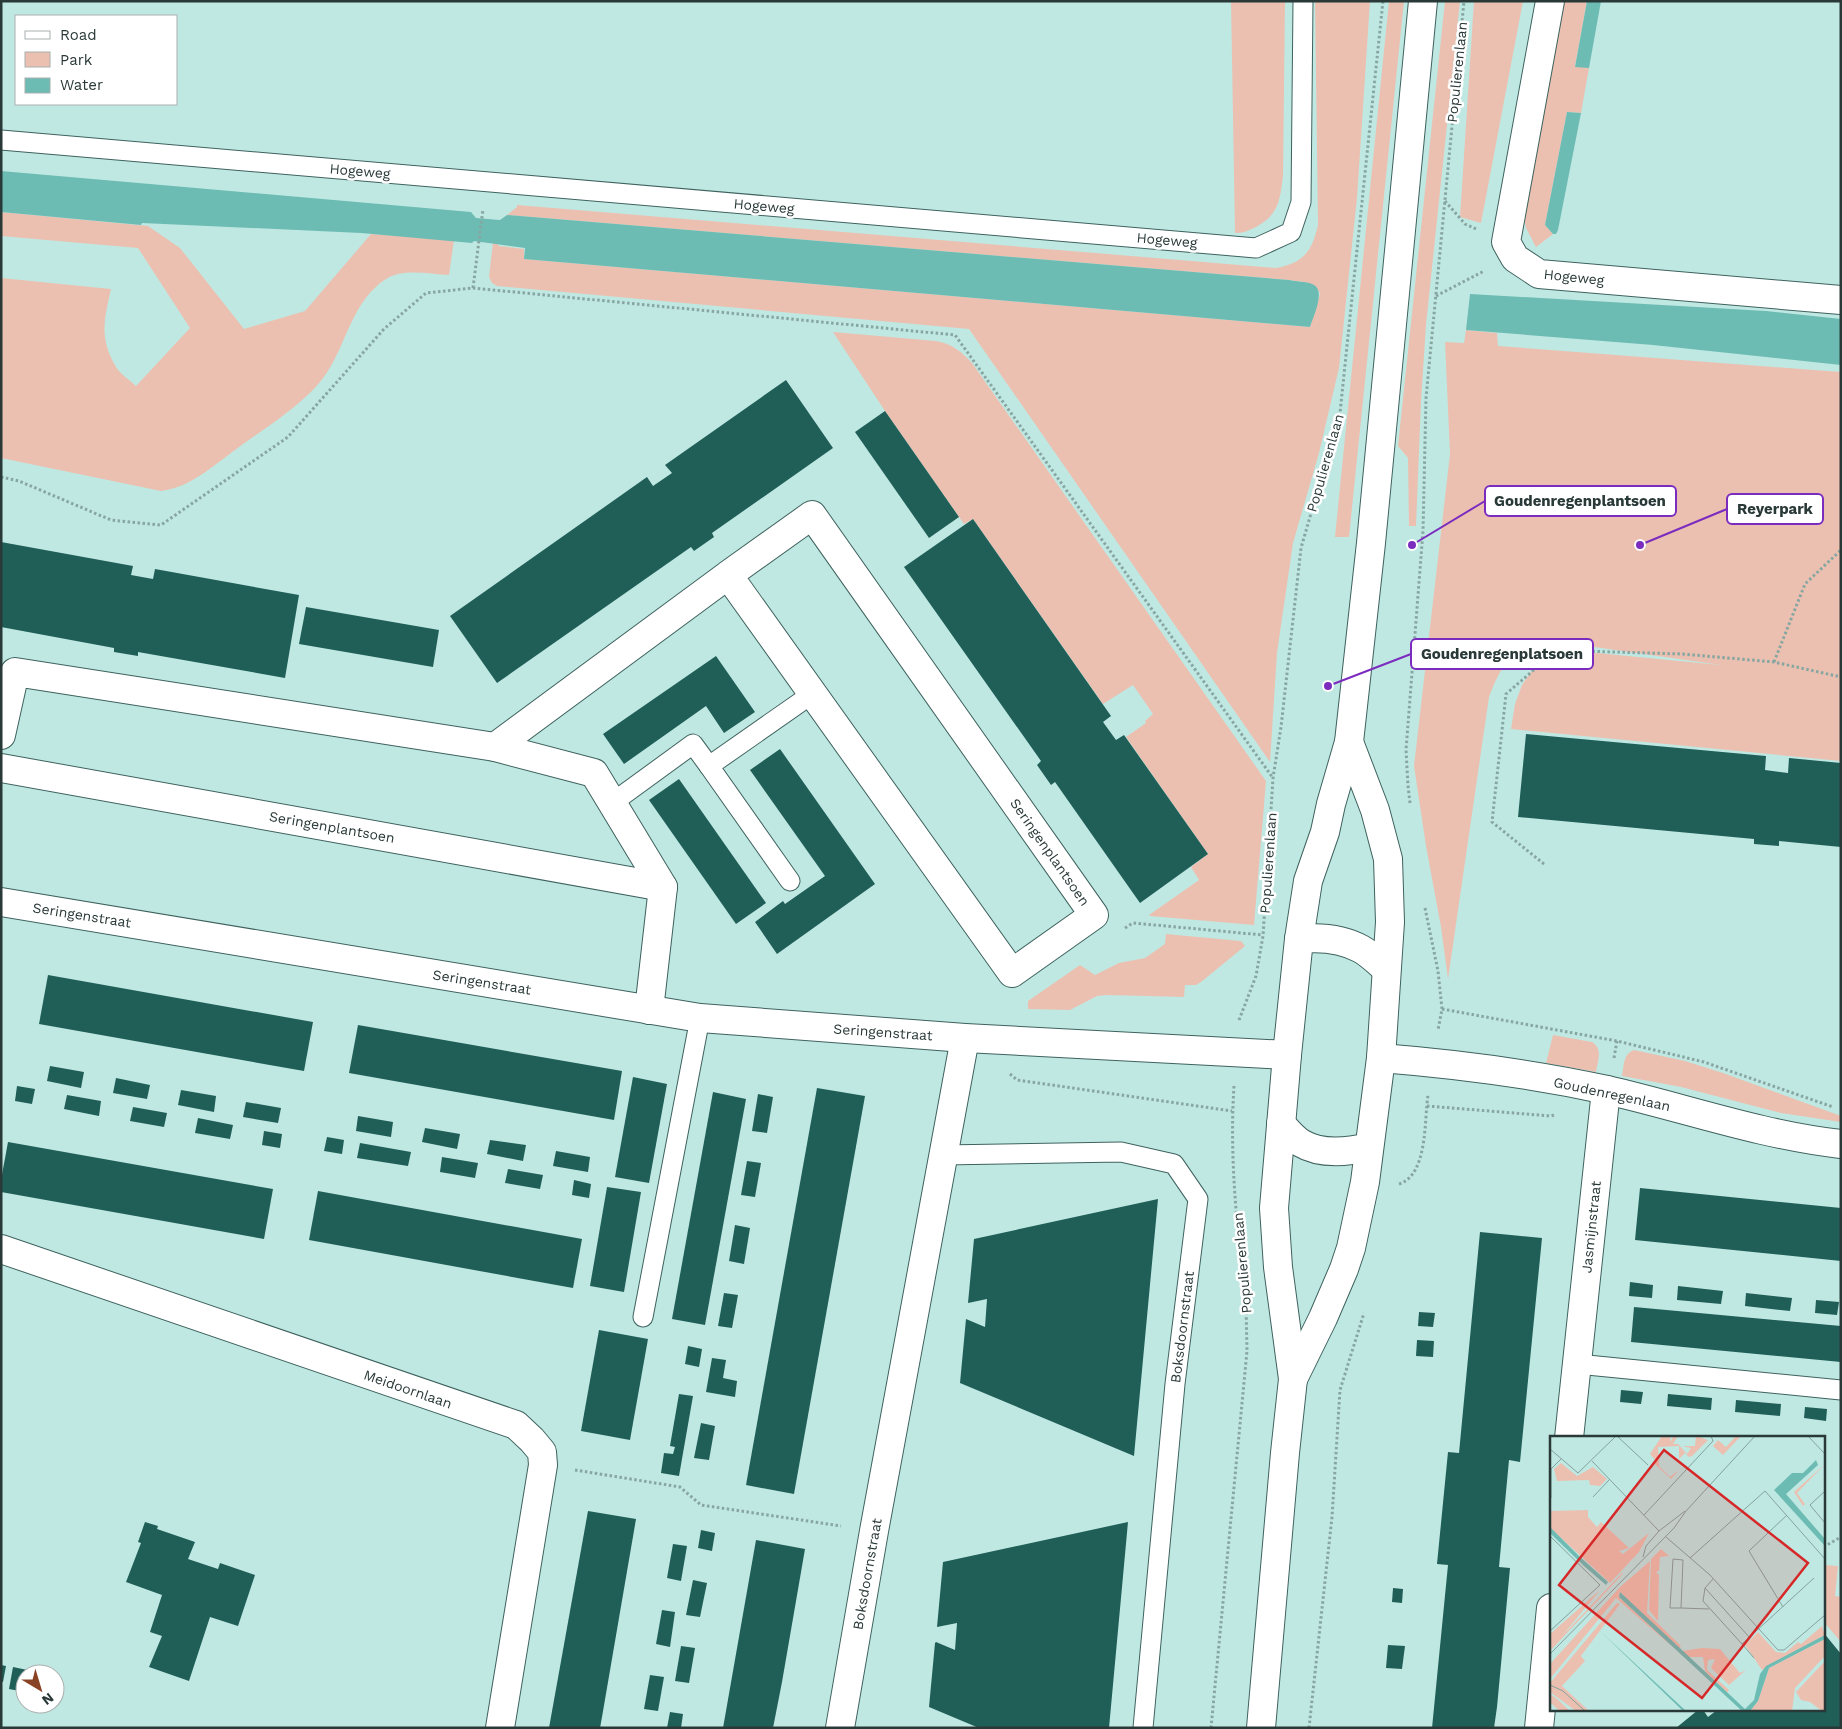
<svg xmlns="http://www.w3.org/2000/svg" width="1842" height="1729" font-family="'Work Sans',sans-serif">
<rect width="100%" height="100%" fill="#c0e8e3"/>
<!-- green -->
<g fill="#ebc0b0">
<path d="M1231,1H1285L1283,175C1280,201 1279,215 1254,228C1247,231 1243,233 1235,233Z"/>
<path d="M1315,1H1370L1357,198L1339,368L1319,453L1293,543L1277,653L1270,762L969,329L497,286L492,283L489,277L493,242L497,243L499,246L524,249V262V259L1310,327L1320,294C1316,281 1301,282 1289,280L507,215L517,207V205L1276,268C1304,263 1312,251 1318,225Z"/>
<polygon points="1389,1 1404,1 1349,537 1335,537"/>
<polygon points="1445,1 1460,1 1426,325 1421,401 1416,526 1409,526 1408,458 1398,446"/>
<polygon points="1474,1 1523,1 1481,223 1460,217"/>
<polygon points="1559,1 1587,1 1575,66 1589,68 1581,113 1567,112 1545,225 1553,234 1536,247 1526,228 1522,207"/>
<path d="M1,212L148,226L180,248L244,329L305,311L371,234L454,240L449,275C429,274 403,268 386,279C352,301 347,343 326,374C306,403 268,426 239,447C221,460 203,476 183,485C176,488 168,490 161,491L1,458V278L111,289C104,320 99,338 116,367C120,374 130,380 136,386L190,328L138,248L1,236Z"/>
<path d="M1466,330L1497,333L1498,346L1841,372V761L1511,729L1515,704L1522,685L1531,672L1541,662L1550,657L1576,651L1721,665L1587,646L1524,642C1506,660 1498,673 1489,697L1448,979L1441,927L1426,846L1414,766L1450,454L1445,342L1464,343Z"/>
<path d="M833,332L936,341C952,344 961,351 972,363L1266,781L1254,925L1150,916L1149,915L1199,880L1191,867L1208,854L1126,737L1146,723L1145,721L1153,714L1133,685L1103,704L973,519L964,524L885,411Z"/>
<polygon points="1166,934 1241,941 1245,946 1201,982 1196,985 1185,985 1184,997 1107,995 1097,996 1070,1010 1028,1009 1028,1001 1080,965 1095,975 1119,963 1145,958 1165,944"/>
<path d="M1553,1035L1592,1042C1603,1049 1598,1060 1596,1072L1546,1063Z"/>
<path d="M1634,1050L1685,1061L1723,1073L1841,1116V1122L1781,1113L1681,1087L1622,1076C1624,1066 1623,1054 1634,1050Z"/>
<polygon points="1823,1565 1838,1566 1835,1596 1841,1597 1841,1642 1823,1621"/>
</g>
<!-- water -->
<g fill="#6dbcb4">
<polygon points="1587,1 1601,1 1589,68 1575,67"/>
<polygon points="1567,112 1581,113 1558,230 1556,234 1553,234 1545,225"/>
<path d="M1,171L471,212L476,218L500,220L507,215L1289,280C1296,282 1306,281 1312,284C1327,289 1313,317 1310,327L524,259L525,248L474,241L472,243L361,233L142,223L141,225L1,212Z"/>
<polygon points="1470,294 1766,311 1841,319 1841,365 1653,345 1466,330"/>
</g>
<!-- building -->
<g fill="#205e58">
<polygon points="786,380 833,448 712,533 714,537 694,551 691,547 497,683 450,616 647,477 653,486 672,473 665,465"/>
<polygon points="885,411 959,517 929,538 855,432"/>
<polygon points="973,519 1111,716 1103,722 1116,740 1124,735 1208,854 1140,903 1055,782 1051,785 1037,765 1041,761 904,567"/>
<polygon points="1,542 133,566 131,575 153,579 155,569 299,595 285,678 138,652 138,656 114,652 114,648 1,627"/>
<polygon points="306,607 439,630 433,667 299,644"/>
<polygon points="716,656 755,712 724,733 706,706 624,764 603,734"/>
<polygon points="1526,734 1766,756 1765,770 1788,773 1789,758 1841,763 1841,847 1779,841 1779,846 1754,844 1754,839 1518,817"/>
<polygon points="780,749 875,884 777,954 755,922 783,901 785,904 825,876 750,770"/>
<polygon points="679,779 766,903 736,924 649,800"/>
<polygon points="48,975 313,1022 304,1071 39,1024"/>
<polygon points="358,1025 622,1071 614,1120 349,1073"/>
<polygon points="50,1066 84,1072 81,1088 47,1081"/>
<polygon points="633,1077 667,1084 649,1183 615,1177"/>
<polygon points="116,1078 150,1085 147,1099 113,1093"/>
<polygon points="17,1086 35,1089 32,1104 15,1101"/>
<polygon points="817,1088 865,1096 794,1494 746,1485"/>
<polygon points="181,1090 216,1096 214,1112 178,1105"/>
<polygon points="713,1092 746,1099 705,1325 672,1319"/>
<polygon points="758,1094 773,1097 767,1133 752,1131"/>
<polygon points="67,1095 101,1101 99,1116 64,1109"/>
<polygon points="246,1102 281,1108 278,1123 243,1117"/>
<polygon points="133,1107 167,1113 164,1127 130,1121"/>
<polygon points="358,1116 393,1122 391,1137 356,1131"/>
<polygon points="198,1118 233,1125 230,1139 195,1133"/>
<polygon points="425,1128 460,1134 457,1149 422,1142"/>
<polygon points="264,1131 282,1134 280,1148 262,1145"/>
<polygon points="327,1137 344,1140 342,1154 324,1151"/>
<polygon points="490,1140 526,1145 523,1161 487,1154"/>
<polygon points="8,1142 273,1189 264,1239 1,1192 1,1180"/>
<polygon points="360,1143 411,1152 408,1166 357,1158"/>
<polygon points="556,1151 590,1157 588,1172 553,1166"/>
<polygon points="442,1157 478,1163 475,1178 440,1172"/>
<polygon points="747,1161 761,1163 755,1197 741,1195"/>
<polygon points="508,1169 543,1175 540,1189 505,1183"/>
<polygon points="574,1180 591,1184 589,1198 572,1195"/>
<polygon points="607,1187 641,1192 624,1292 590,1286"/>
<polygon points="1640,1188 1841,1208 1841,1261 1635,1240"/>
<polygon points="318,1191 582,1239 573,1288 309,1240"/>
<polygon points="1158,1199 1134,1456 960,1383 966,1319 985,1327 987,1299 968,1303 974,1239"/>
<polygon points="735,1225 750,1228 744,1264 729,1261"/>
<polygon points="1480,1232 1542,1238 1520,1462 1509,1460 1499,1567 1510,1568 1497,1707 1494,1728 1432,1728 1448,1565 1437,1564 1448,1452 1459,1453"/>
<polygon points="1630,1282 1653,1285 1652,1298 1629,1296"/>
<polygon points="1678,1286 1723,1291 1721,1304 1677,1300"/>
<polygon points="724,1293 738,1295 732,1328 718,1326"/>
<polygon points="1746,1293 1792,1298 1790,1311 1745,1306"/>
<polygon points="1816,1300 1839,1302 1837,1315 1815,1313"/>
<polygon points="1634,1307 1841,1326 1841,1362 1631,1342"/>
<polygon points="1419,1312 1435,1313 1433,1327 1418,1326"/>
<polygon points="599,1330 648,1339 630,1440 581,1431"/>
<polygon points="1417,1340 1434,1341 1433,1357 1416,1356"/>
<polygon points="688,1346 702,1349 699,1367 685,1364"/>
<polygon points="712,1358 726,1360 723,1378 737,1381 735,1397 706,1392"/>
<polygon points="1621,1390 1643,1392 1641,1404 1620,1402"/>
<polygon points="679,1394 693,1396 679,1476 661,1473 664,1453 673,1454 675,1447 670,1446"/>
<polygon points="1668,1394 1712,1398 1711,1410 1667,1406"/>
<polygon points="1736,1400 1781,1404 1780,1416 1735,1412"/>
<polygon points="1805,1407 1827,1409 1826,1421 1804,1418"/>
<polygon points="701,1423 715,1426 709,1460 694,1458"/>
<polygon points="588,1511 636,1519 602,1717 600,1728 549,1728"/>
<polygon points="145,1522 158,1526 157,1529 195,1542 188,1559 218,1569 220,1563 255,1575 238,1626 210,1617 189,1681 149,1667 162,1636 150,1632 162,1595 126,1582 141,1543 138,1542"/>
<polygon points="1128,1522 1109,1728 979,1728 929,1707 935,1643 936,1642 955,1650 957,1623 937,1627 943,1562"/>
<polygon points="701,1530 715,1533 712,1551 698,1548"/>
<polygon points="756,1540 805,1549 782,1682 773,1728 723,1728"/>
<polygon points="673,1544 687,1546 681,1581 667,1578"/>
<polygon points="693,1580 707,1583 700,1617 686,1615"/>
<polygon points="1393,1588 1403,1589 1402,1603 1392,1602"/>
<polygon points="662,1610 675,1612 670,1647 656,1644"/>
<polygon points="1823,1632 1841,1654 1841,1728 1676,1728 1698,1710 1703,1710 1708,1717 1717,1710 1823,1710"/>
<polygon points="1388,1645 1405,1646 1402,1669 1386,1668"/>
<polygon points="681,1646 695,1648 689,1683 675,1681"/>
<polygon points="1,1665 6,1666 3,1682 1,1682"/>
<polygon points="13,1667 37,1672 36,1674 25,1674 25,1692 9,1689"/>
<polygon points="650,1675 664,1677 658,1711 644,1709"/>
<polygon points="670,1712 683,1714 681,1728 667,1728"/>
</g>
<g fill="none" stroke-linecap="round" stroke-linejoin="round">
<!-- lane casing -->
<g stroke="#3e625e" stroke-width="21">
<g id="lane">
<polyline points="1,140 1256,248 1291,232 1301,202 1303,1"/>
<polyline points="612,803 693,744 709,766"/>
<polyline points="790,881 709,766 812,694"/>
<polyline points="943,1155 1121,1152 1174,1164 1198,1199 1175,1384 1143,1728"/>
<polyline points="643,1317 700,1018"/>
<polyline points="1577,1364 1841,1390"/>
</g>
</g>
<!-- street casing -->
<g stroke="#3e625e" stroke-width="30">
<g id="street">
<polyline points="1550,1 1506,242 1515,258 1539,274 1841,300"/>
<polyline points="1,735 15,672 495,747 594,773 663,887 649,1010"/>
<polyline points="495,747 728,575 1012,973 1094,915 812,515 728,575"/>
<polyline points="1,768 663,887"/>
<polyline points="1,902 700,1018 965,1038 1287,1055"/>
<path d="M1381,1058C1457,1064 1533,1074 1607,1090C1685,1108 1761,1135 1841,1144"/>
<polyline points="1,1249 516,1425 532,1440 542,1452 543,1465 500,1728"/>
<polyline points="1569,1438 1606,1090"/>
<polyline points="840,1728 874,1531 965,1038"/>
<polyline points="1539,1728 1551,1608"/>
</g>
</g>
<!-- secondary casing -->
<g stroke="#3e625e" stroke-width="30">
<g id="secondary">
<path d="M1299,939C1319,937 1343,939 1361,949C1370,954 1378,962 1386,969"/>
<path d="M1281,1124C1287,1130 1293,1138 1301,1143C1321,1155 1348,1152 1369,1147"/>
<polyline points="1293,1379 1323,1318 1344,1269 1351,1248 1365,1182 1381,1058 1390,922 1388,859 1375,810 1349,742"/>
<polyline points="1261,1728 1285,1453 1293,1379 1278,1267 1274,1208 1287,1055 1299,939 1308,881 1325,832 1331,804 1349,742 1371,543 1423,1"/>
</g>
</g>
<!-- path -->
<g stroke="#87a6a2" stroke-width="3" stroke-dasharray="2.5 2.5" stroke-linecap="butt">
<polyline points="1445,201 1465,224 1476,229"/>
<polyline points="473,288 483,209"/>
<polyline points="1436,296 1484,271"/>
<polyline points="1,477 19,481 111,520 161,525 288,437 384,329 426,293 473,288 955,335 1273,778"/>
<polyline points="1774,662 1805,584 1841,550"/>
<polyline points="1410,803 1408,786 1406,750 1423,531 1426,398 1464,1"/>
<polyline points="1544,864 1492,822 1506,694 1536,668 1579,651 1682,654 1774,662 1841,677"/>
<polyline points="1425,908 1438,971 1442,1009 1438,1030"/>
<polyline points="1125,928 1133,923 1263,935"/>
<polyline points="1442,1009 1617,1041 1704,1062 1833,1107"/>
<polyline points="1239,1020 1256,976 1263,936 1273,778 1281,727 1301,548 1340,413 1383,1"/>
<polyline points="1614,1058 1617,1041"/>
<polyline points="1010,1074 1017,1080 1232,1111"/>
<path d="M1234,1086C1230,1147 1235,1209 1242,1269"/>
<polyline points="1427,1106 1551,1116 1554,1115"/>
<path d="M1399,1184C1428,1175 1424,1121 1428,1095"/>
<polyline points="575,1470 680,1487 701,1505 841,1526"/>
<polyline points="1823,1545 1827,1545 1841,1537"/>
<polyline points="1710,1710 1713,1713"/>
<polyline points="1211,1728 1247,1351 1246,1306 1244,1280"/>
<polyline points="1309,1728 1332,1517 1340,1390 1364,1313"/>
</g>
<!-- lane -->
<use href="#lane" stroke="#fff" stroke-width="19"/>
<!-- street -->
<use href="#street" stroke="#fff" stroke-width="28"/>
<!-- secondary -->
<use href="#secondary" stroke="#fff" stroke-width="28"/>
</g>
<g text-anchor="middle" stroke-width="5" stroke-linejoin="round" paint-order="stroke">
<!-- street labels -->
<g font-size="14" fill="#293937" stroke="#fff">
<text transform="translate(1457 72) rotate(-84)" y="5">Populierenlaan</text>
<text transform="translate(360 171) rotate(5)" y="5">Hogeweg</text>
<text transform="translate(764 206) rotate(5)" y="5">Hogeweg</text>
<text transform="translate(1167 240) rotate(5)" y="5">Hogeweg</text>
<text transform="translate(1574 277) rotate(6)" y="5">Hogeweg</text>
<text transform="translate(1325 463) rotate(-74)" y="5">Populierenlaan</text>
<text transform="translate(332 827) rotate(10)" y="5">Seringenplantsoen</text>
<text transform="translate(1050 852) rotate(55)" y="5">Seringenplantsoen</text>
<text transform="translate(1268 863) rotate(-86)" y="5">Populierenlaan</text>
<text transform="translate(82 915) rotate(9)" y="5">Seringenstraat</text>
<text transform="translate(482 982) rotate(9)" y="5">Seringenstraat</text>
<text transform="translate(883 1032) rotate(4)" y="5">Seringenstraat</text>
<text transform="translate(1612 1094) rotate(12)" y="5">Goudenregenlaan</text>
<text transform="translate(1591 1227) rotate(-84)" y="5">Jasmijnstraat</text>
<text transform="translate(1242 1263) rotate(-95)" y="5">Populierenlaan</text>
<text transform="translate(1182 1327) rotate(-83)" y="5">Boksdoornstraat</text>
<text transform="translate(408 1389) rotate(19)" y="5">Meidoornlaan</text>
<text transform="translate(867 1574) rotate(-80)" y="5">Boksdoornstraat</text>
</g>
</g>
<!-- overview -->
<g transform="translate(1550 1436)">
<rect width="275" height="275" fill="#c0e8e3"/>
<path d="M112,0H120L121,6L123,0H128L123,8H128L137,18L141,12L132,10H145L146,0L158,4L142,20L139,21L135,17L129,23V10L108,11L109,30L120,41L129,34L121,43L104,27L106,25L100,18ZM186,0H191L173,19L163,10L168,4L176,11ZM11,27L27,40L43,31L57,43L50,50L40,49L39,44L7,45L4,33ZM275,28L247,57L255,68L253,70L244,56ZM38,74V81L47,91L51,86L79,112L69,115L73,118L99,97L89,116L60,147L0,92V75ZM111,113L119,120L110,121L109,135L106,136L109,139L108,185L99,174L101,123ZM100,125L97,177L131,210L129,213L70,156L69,161L126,214L66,162L0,243V228L70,151ZM74,135L70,141L0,215V198L50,154L12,200ZM67,167L70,168L31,220L35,225L12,250L39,275H26L0,256V247ZM272,190L275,199L212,234L195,209L208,196L226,216L235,217L248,206L251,208ZM275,203V220L245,252L242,275H200L208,265L219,232ZM152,212L170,213L190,237L196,234L179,249L161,232L165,223L158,224L157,234L179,254L177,257L155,235L153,221H138L132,215ZM275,225V275H272L260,266L251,264L246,256ZM0,258L6,262L20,275H10L5,271L0,266Z" fill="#ebc0b0"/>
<path d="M266,24L268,29L236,58L275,103V110L224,54L242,37H253ZM0,91L29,120L58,146L56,149L34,130L0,97ZM70,156L195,273L204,264L210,238L216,230L275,199V203L219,232L208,265L200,275H192L69,161ZM49,194L136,275H133Z" fill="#6dbcb4"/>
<path fill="none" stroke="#84a29e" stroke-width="1" d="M67,0L98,29M258,0L275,18M0,13L28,37L66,0M42,25L109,95M275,55L260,69L275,87M43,61L60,43M1,62V33L11,23M94,79L163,5L161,0M0,100L50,149L0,195M116,101L160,139L228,214H234L275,179M93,121L96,110L109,95L135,75M140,122L215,55L275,123M163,143L155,152L153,165L192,208L264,142M155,152L200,202M233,171L199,115L237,79M131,172H120L123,123L133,124L131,172L159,173M192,208L204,222M0,218L124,92L136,75L205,0M0,249L13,255L35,275"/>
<path fill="#d62828" fill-opacity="0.15" stroke="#d62828" stroke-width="2.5" d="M114,14L258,127L152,262L9,149Z"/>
<rect width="275" height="275" fill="none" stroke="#293937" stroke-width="2.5"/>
</g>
<!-- callouts -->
<path fill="none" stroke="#7b2cbf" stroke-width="2" d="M1412 545L1485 501M1640 545L1727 509M1328 686L1411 654"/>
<g fill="#7b2cbf" stroke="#fff" stroke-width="2">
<circle cx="1412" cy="545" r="5"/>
<circle cx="1640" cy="545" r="5"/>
<circle cx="1328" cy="686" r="5"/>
</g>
<g fill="#fff" stroke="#7b2cbf" stroke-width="2">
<rect x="1485" y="486" width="191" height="30" rx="5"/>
<rect x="1727" y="494" width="96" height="30" rx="5"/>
<rect x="1411" y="639" width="182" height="30" rx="5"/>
</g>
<g font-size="15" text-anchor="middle" font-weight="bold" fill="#293937">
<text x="1580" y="506">Goudenregenplantsoen</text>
<text x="1775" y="514">Reyerpark</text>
<text x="1502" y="659">Goudenregenplatsoen</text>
</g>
<!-- border -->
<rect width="1842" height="1729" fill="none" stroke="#293937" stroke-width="5"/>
<!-- legend -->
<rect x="15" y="15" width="162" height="90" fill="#ffffff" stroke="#a9b0af"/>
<rect x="25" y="31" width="25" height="8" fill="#ffffff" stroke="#a9b0af"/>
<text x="60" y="40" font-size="15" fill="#293937">Road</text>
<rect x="25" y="52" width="25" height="15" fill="#ebc0b0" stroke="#a9b0af"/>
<text x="60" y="65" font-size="15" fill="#293937">Park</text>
<rect x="25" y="78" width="25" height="15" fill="#6dbcb4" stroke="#a9b0af"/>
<text x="60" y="90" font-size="15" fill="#293937">Water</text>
<!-- north arrow -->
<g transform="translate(40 1689) rotate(142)"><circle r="24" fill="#ffffff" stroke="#a9b0af"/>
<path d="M0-4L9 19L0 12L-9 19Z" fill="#8a4224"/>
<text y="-8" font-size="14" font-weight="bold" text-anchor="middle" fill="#293937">N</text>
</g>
</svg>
